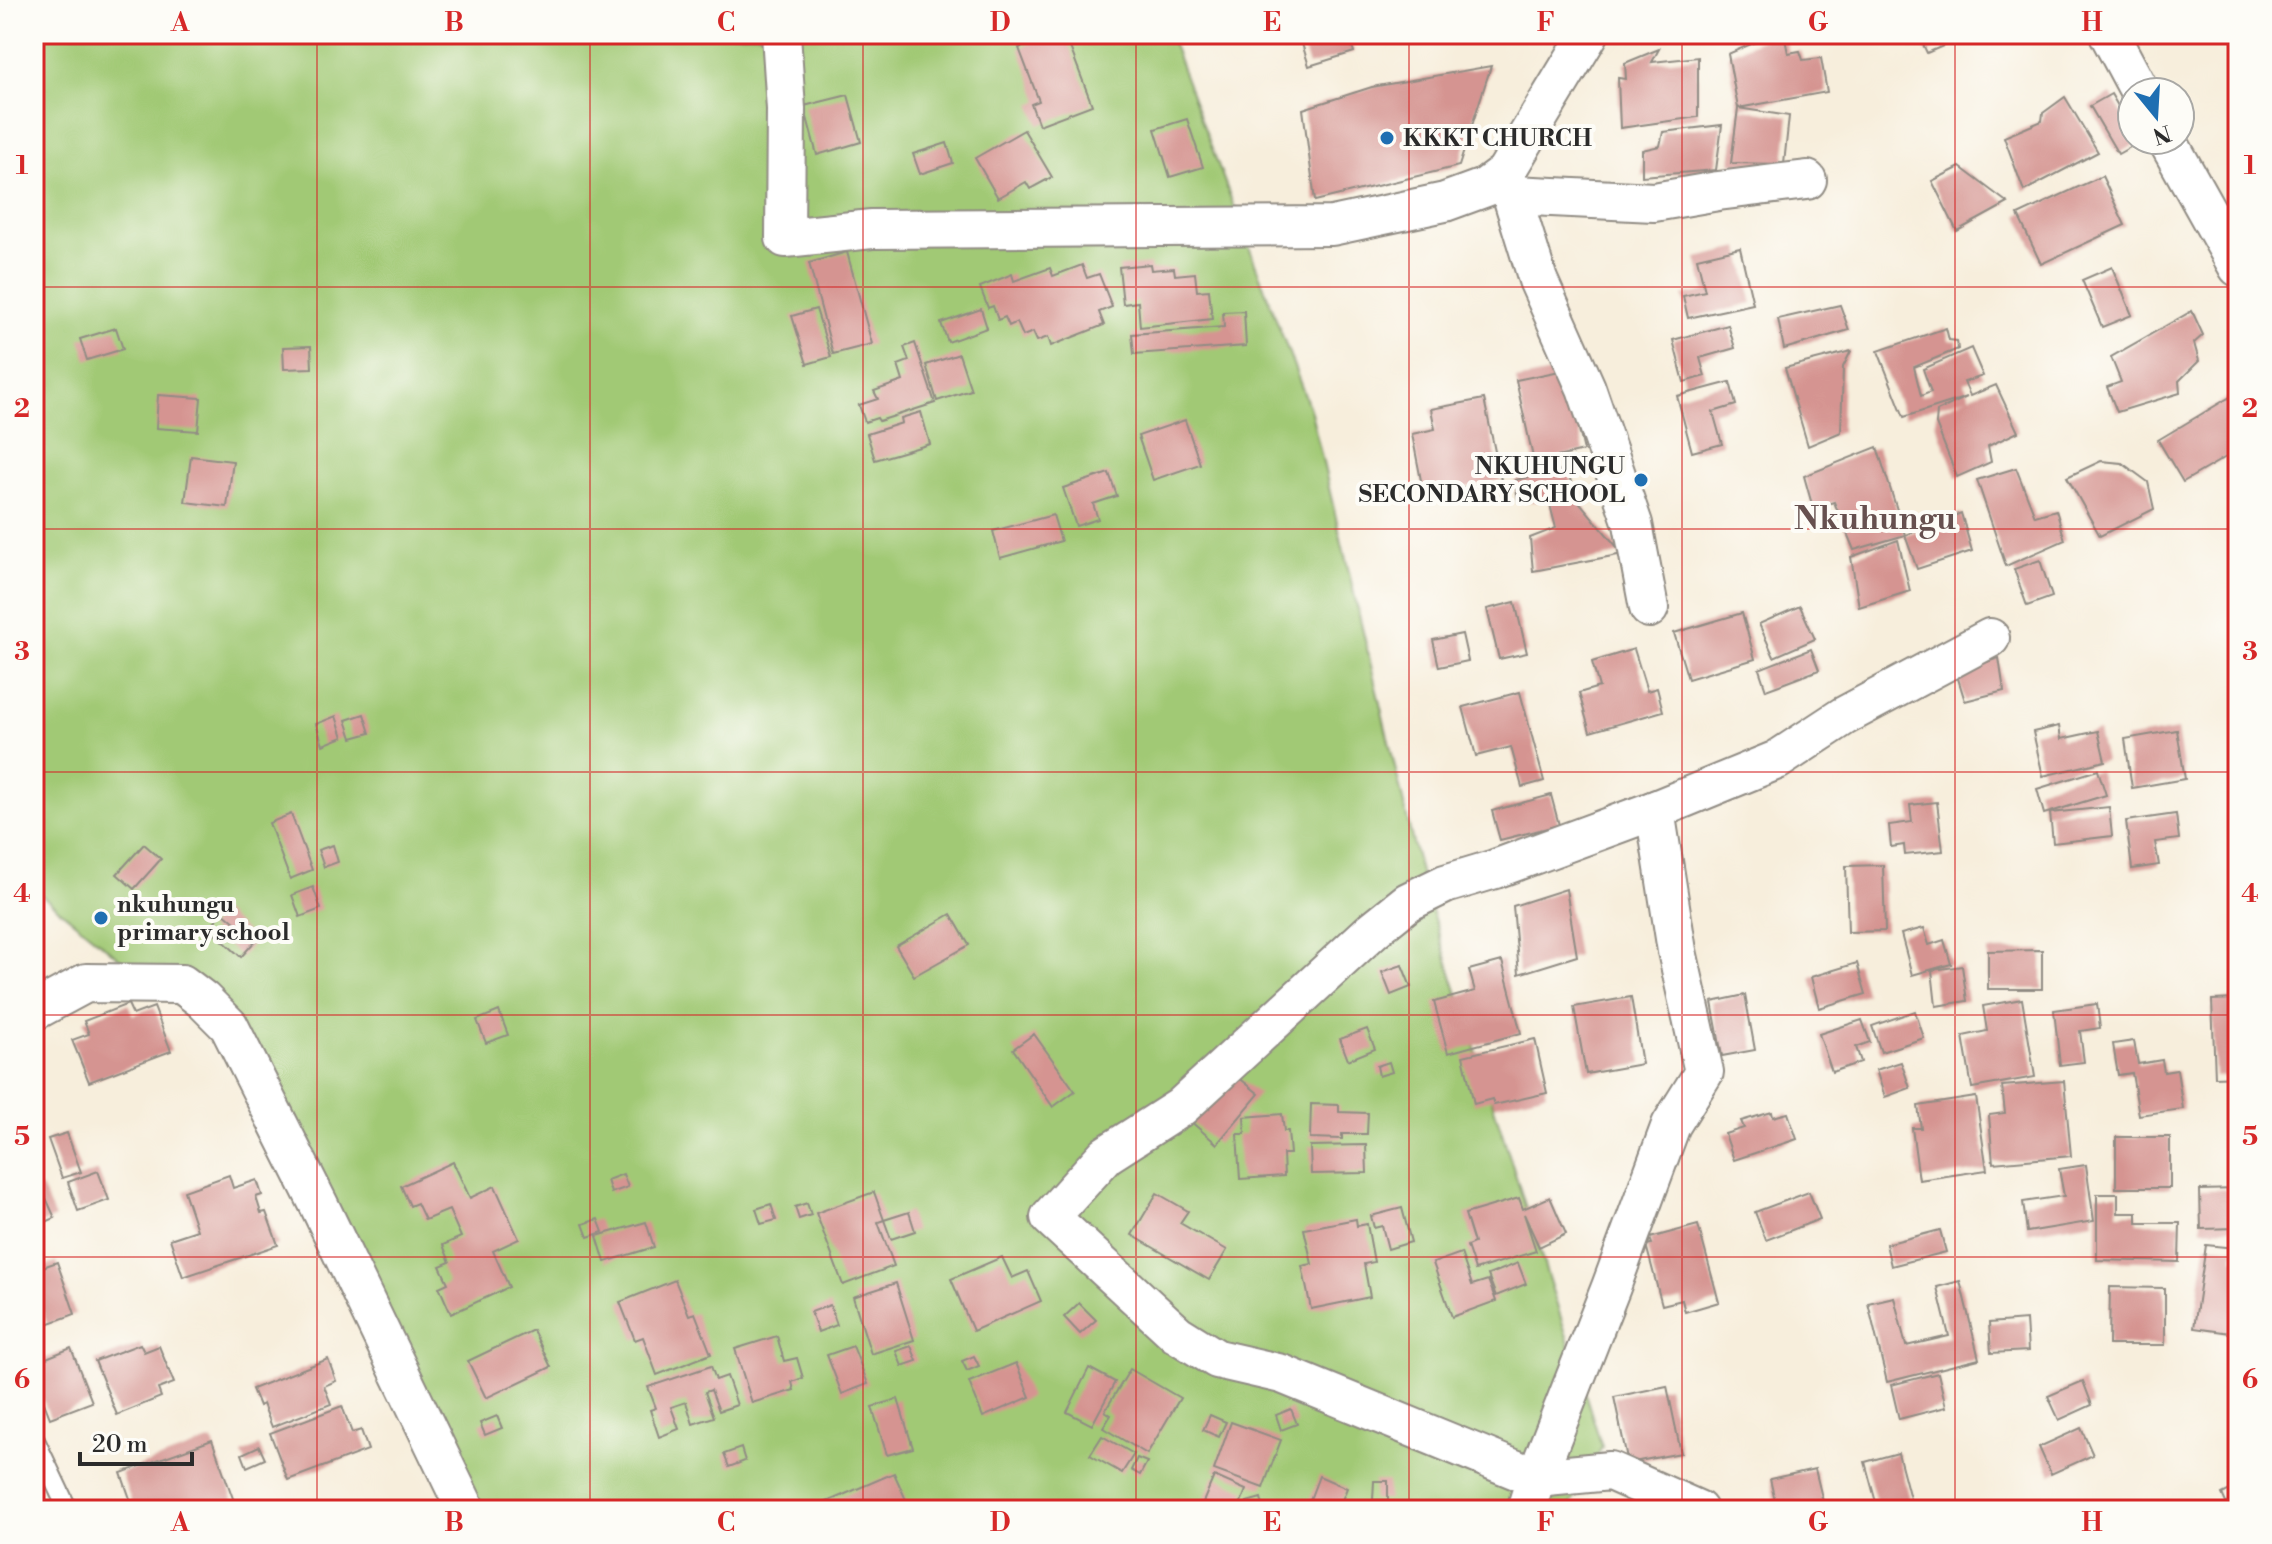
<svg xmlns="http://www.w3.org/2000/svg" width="2272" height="1544" font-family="'Libre Bodoni',serif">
<rect width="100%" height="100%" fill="#fdfcf7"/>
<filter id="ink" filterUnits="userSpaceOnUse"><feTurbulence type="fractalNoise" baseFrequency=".0125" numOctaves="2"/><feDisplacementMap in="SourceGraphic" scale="16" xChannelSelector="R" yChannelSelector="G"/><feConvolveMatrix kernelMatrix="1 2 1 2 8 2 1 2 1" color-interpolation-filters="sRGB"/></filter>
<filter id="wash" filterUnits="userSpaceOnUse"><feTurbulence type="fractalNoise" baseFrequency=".006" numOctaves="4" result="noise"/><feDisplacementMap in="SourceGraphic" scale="32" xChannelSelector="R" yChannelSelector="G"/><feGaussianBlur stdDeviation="1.8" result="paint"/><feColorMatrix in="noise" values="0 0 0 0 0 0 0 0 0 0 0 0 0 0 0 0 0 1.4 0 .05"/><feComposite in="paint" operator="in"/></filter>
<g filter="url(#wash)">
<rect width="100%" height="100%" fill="#f7eedc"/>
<!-- green -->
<polygon fill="#a1c974" stroke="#667a50" stroke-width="2" points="34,34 1169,34 1311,412 1422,881 1602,1447 1568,1510 468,1510 256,1069 34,889"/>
<g id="blocks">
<!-- building -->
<g fill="#d59491">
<polygon points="935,34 953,34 937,40"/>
<polygon points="1055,34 1065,34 1092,105 1039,125 1031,104 1039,101 1019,48"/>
<polygon points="1299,34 1348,34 1354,52 1309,66"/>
<polygon points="1774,34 1784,34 1788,53 1800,51 1803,60 1821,58 1827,92 1738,108 1728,54"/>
<polygon points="1918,34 1971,34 1927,53"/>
<polygon points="1659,49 1652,62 1698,57 1698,117 1620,128 1618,78 1626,79 1625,63"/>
<polygon points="1491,66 1459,166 1315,201 1303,109 1372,87"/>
<polygon points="2111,94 2132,130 2132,140 2138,140 2139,142 2118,154 2090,106"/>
<polygon points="848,95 861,142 817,155 804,106"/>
<polygon points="2065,97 2098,152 2024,191 2004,137 2042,121 2043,113"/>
<polygon points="1738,108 1789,116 1784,164 1731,163"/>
<polygon points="1187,119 1203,167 1170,177 1155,129"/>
<polygon points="1722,125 1716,170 1642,176 1642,150 1660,146 1663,132"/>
<polygon points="1024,130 1052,177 1030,189 1026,182 998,198 975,158"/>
<polygon points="947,143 953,163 920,174 913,154"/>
<polygon points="1960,167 2008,203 1957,231 1932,181"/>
<polygon points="2102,176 2125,225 2041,264 2018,215"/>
<polygon points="1740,248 1753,304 1688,318 1683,296 1705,291 1697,258"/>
<polygon points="847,252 872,344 833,354 809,263"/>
<polygon points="1150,264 1151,270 1174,268 1175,275 1195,273 1197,291 1209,290 1212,319 1140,327 1138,302 1123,304 1119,267"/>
<polygon points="1082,265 1087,278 1099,274 1112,307 1099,312 1104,325 1051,346 1048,337 1037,341 1033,332 1023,336 1017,322 1009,326 1005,317 998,320 993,306 988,308 980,287 1012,274 1014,281 1050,268 1053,276"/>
<polygon points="2112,267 2132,315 2102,327 2082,280"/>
<polygon points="1840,305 1849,330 1784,349 1778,319"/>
<polygon points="816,309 831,357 807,364 792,316"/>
<polygon points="981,309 987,328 948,342 941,323"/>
<polygon points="1244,311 1246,346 1134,354 1132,334 1224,327 1223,312"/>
<polygon points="2192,311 2203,335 2194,343 2199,361 2179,381 2180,393 2117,412 2107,387 2121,382 2111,357"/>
<polygon points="1728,325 1735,348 1700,358 1705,376 1684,382 1673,340"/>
<polygon points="116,328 123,349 87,360 80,339"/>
<polygon points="1946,328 1949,340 1957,341 1958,349 1914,367 1921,396 1931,392 1923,369 1971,348 1983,376 1964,382 1970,396 1996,385 2018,432 1988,446 1991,462 1957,477 1936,424 1937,411 1967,397 1904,417 1878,351"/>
<polygon points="915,343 935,403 879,421 877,418 865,422 859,405 878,399 874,391 903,381 898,365 909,361 904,347"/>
<polygon points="311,346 312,368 284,369 283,347"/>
<polygon points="1851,351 1843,367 1841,432 1808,446 1785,368"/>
<polygon points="959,354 971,390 937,401 926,365"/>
<polygon points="1565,370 1584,451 1534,462 1516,380"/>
<polygon points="1730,382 1736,405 1713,412 1722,444 1692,452 1677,396"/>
<polygon points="158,395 201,398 198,431 156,428"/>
<polygon points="2230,397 2238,410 2238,450 2183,482 2158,440"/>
<polygon points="1484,399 1501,480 1424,496 1412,434 1435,429 1431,409"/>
<polygon points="921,412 930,444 875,460 867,434 902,423 901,418"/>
<polygon points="1185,420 1200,464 1153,480 1138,436"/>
<polygon points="1877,447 1905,535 1854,550 1834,502 1813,508 1804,476"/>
<polygon points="191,456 233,461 227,507 185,502"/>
<polygon points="2101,461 2122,463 2148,482 2154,509 2100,536 2067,477"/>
<polygon points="2016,468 2035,516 2056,510 2065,540 2006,566 1977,480"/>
<polygon points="1567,469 1576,498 1623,554 1533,571 1530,538 1556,528 1549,501 1518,502 1515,480"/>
<polygon points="1109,473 1117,496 1093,504 1098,519 1076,526 1063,488"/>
<polygon points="1961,513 1972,551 1917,569 1905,535"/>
<polygon points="1053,515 1061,541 1000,558 993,531"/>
<polygon points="1898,540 1910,591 1859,607 1851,557"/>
<polygon points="2040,560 2052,597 2027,606 2014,569"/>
<polygon points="1515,602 1527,653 1499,659 1487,609"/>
<polygon points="1800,606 1815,639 1774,657 1759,624"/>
<polygon points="1742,613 1755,659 1688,679 1674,633"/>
<polygon points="1462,634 1468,661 1439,667 1433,640"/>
<polygon points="1634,649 1647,691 1657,688 1663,711 1590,732 1579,693 1599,687 1592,662"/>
<polygon points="1811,649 1819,670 1766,690 1759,669"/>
<polygon points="1999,658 2004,691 1965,701 1956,672"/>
<polygon points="1520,692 1544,781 1522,787 1511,747 1476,756 1463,707"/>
<polygon points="364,714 370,733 352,738 346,720"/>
<polygon points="336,716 343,737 323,745 316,724"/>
<polygon points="2059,726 2061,739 2098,731 2105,761 2043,776 2033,732"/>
<polygon points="2177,730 2185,779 2132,788 2125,739"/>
<polygon points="2098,770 2106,795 2044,814 2037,789"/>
<polygon points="1551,795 1559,825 1500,840 1492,811"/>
<polygon points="1937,802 1943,851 1905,855 1904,845 1891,847 1889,825 1912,822 1910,805"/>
<polygon points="2109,807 2112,836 2053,843 2050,813"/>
<polygon points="291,814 312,870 290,879 269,823"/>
<polygon points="2176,814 2179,839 2155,842 2159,865 2132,869 2126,821"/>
<polygon points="144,844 161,859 134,889 117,874"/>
<polygon points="333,845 338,862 324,867 318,850"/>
<polygon points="1883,865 1885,931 1848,932 1846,866"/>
<polygon points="313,887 321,909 300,917 292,895"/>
<polygon points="1566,889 1577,956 1519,974 1513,906"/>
<polygon points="223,912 256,940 241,957 209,928"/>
<polygon points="951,914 969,945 914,976 896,946"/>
<polygon points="1924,928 1929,945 1944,940 1951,964 1912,975 1901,934"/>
<polygon points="2042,950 2042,989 1988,989 1988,951"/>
<polygon points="1502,961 1521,1033 1448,1053 1434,1002 1475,991 1469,970"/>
<polygon points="1857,963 1866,994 1819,1008 1811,977"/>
<polygon points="1402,965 1411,987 1391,995 1382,972"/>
<polygon points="1962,966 1967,1001 1936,1006 1932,970"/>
<polygon points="1745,995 1755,1050 1722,1056 1712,1002"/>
<polygon points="1631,997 1642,1064 1586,1074 1574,1007"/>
<polygon points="2022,999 2035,1077 1972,1088 1963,1036 1987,1031 1983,1006"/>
<polygon points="2238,999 2238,1076 2215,1077 2212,1000"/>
<polygon points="128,1004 133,1015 154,1007 171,1051 89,1082 72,1040 89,1034 84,1021"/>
<polygon points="2097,1004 2100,1028 2080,1031 2084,1062 2060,1065 2054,1010"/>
<polygon points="499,1011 508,1035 486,1043 477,1020"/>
<polygon points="1915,1011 1924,1038 1881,1052 1872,1026"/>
<polygon points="1862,1020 1870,1042 1856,1047 1861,1062 1832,1072 1819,1034"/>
<polygon points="1367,1029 1375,1049 1348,1060 1340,1039"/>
<polygon points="1034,1034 1075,1091 1053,1107 1013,1049"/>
<polygon points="1535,1039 1547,1093 1494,1105 1492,1099 1474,1104 1463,1056"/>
<polygon points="2134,1041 2138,1064 2162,1060 2164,1072 2177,1070 2183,1109 2139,1115 2132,1073 2118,1075 2113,1044"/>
<polygon points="1389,1062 1392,1072 1379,1076 1377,1066"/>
<polygon points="1901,1062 1910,1088 1885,1097 1876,1070"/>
<polygon points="1232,1072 1259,1094 1217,1144 1190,1121"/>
<polygon points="2064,1081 2071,1156 1993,1163 1989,1115 2005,1113 2002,1086"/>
<polygon points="1976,1097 1987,1170 1919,1180 1912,1128 1921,1128 1918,1106"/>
<polygon points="1311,1104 1339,1105 1339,1112 1368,1113 1367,1134 1342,1134 1342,1139 1310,1138"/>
<polygon points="1772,1112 1773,1117 1788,1113 1797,1139 1734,1160 1725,1134 1744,1128 1741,1121"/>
<polygon points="1282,1114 1284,1131 1288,1131 1290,1154 1283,1154 1284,1176 1240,1179 1237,1134 1245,1134 1244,1117"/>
<polygon points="67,1133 81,1172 62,1178 48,1139"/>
<rect x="2116" y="1137" width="54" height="51"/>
<polygon points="1366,1145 1367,1173 1311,1174 1310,1146"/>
<polygon points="453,1162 470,1198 495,1186 519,1239 493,1251 509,1287 451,1314 439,1287 448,1283 440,1266 450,1262 443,1245 461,1237 449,1210 425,1220 417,1203 410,1206 401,1186"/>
<polygon points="2086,1165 2094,1221 2027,1232 2023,1202 2064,1196 2059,1169"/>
<polygon points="98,1171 109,1200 78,1211 68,1182"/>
<polygon points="623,1174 628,1187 611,1193 607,1180"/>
<polygon points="229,1175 233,1188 257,1180 262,1195 256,1197 261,1213 266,1212 278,1245 183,1277 170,1239 197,1230 184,1191"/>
<polygon points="41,1187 55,1218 34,1227 34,1190"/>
<polygon points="2238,1189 2238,1228 2201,1229 2200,1190"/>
<polygon points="874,1192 884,1220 878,1222 894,1266 843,1285 816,1213"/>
<polygon points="1809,1192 1820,1219 1766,1240 1755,1212"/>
<polygon points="1157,1193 1188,1211 1180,1223 1227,1250 1209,1280 1132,1235"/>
<polygon points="2097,1194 2118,1194 2118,1213 2137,1213 2137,1223 2180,1223 2179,1262 2097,1260"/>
<polygon points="1550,1197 1566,1234 1539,1247 1524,1214 1536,1251 1475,1270 1467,1246 1474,1243 1465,1214 1519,1198 1523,1209"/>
<polygon points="807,1203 811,1215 799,1219 795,1207"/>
<polygon points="771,1204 776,1220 761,1224 756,1209"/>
<polygon points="1402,1208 1411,1242 1388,1249 1382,1226 1374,1228 1371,1216"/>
<polygon points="909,1212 915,1231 891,1239 884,1220"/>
<polygon points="598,1219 603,1232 588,1237 583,1224"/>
<polygon points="1356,1219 1357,1226 1367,1224 1374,1262 1364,1264 1370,1297 1311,1309 1302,1266 1312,1264 1304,1229"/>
<polygon points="646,1222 654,1247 605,1262 597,1236"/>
<polygon points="1698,1225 1719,1302 1685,1312 1682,1300 1662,1305 1646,1245 1652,1244 1650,1238"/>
<polygon points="1940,1230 1946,1252 1891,1266 1886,1244"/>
<polygon points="2206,1245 2235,1248 2233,1258 2238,1259 2238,1334 2194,1328"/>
<polygon points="1461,1253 1472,1285 1488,1280 1496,1301 1452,1317 1433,1263"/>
<polygon points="1002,1257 1012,1278 1028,1271 1041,1301 973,1331 951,1279"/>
<polygon points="57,1262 75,1314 47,1324 34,1288 34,1270"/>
<polygon points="1518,1263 1526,1284 1496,1296 1488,1275"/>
<polygon points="675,1280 689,1315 695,1313 711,1354 657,1375 643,1337 635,1340 620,1302"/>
<polygon points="1960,1281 1979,1359 1887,1382 1868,1303 1894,1297 1906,1346 1949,1336 1937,1287"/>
<polygon points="896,1283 914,1340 871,1354 853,1297"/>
<polygon points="2110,1287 2165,1288 2165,1345 2109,1345"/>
<polygon points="1079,1303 1096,1320 1080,1334 1064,1317"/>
<polygon points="830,1305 837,1325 818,1332 811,1312"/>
<polygon points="2026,1320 2028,1351 1991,1353 1989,1323"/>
<polygon points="533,1330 551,1367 486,1398 468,1361"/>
<polygon points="777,1336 784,1361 797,1358 803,1378 792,1382 794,1390 752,1403 735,1349"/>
<polygon points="140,1344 144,1352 159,1346 174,1383 158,1389 161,1397 117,1415 95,1361"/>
<polygon points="853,1346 868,1384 842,1394 827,1355"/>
<polygon points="911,1346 917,1361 902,1366 896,1351"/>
<polygon points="71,1348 92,1402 50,1418 34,1377 34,1363"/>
<polygon points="974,1356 979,1366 967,1371 962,1361"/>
<polygon points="328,1359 336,1381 324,1386 331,1404 272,1427 263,1404 259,1406 252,1389"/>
<polygon points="1016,1363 1030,1397 983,1417 969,1382"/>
<polygon points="711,1366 716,1380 727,1376 737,1405 719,1411 711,1390 705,1392 714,1417 693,1424 686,1402 671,1407 679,1429 659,1437 650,1410 656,1408 648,1387"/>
<polygon points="1089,1368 1115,1382 1092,1425 1067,1412"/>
<polygon points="1130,1369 1180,1398 1147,1454 1103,1428 1111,1415 1105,1411"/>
<polygon points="1938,1373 1946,1407 1899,1419 1891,1385"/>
<polygon points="2083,1381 2092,1405 2059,1420 2048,1396"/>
<polygon points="1667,1386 1681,1453 1628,1463 1614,1397"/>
<polygon points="898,1399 913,1448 887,1455 872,1407"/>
<polygon points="342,1406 352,1433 361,1430 368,1450 288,1480 270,1433"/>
<polygon points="1291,1409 1297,1424 1281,1430 1276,1415"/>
<polygon points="1210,1415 1226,1422 1219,1437 1203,1430"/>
<polygon points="497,1416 502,1428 485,1435 480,1423"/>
<polygon points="1231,1422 1281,1440 1263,1488 1214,1470"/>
<polygon points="2081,1428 2093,1455 2051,1474 2039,1447"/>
<polygon points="1102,1436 1134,1454 1122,1473 1090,1455"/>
<polygon points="212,1440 235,1504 217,1510 134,1510 121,1473"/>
<polygon points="259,1446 265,1459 247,1467 242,1454"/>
<polygon points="741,1448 745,1461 729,1467 724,1454"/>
<polygon points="1898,1453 1913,1510 1864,1510 1877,1506 1865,1462"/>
<polygon points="1137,1458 1147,1462 1140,1475 1131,1470"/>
<polygon points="1815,1469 1825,1510 1777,1510 1770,1479"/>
<polygon points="894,1473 907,1502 888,1510 808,1510"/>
<polygon points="1214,1476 1246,1490 1238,1510 1209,1510 1201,1507"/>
<polygon points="1319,1476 1347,1488 1338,1510 1306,1510"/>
<polygon points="1374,1481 1388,1481 1388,1500 1373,1500"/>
<polygon points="2238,1486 2238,1510 2229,1510 2222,1494"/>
<polygon points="1261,1498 1264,1509 1250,1510 1247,1502"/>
</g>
</g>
</g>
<g filter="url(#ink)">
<use href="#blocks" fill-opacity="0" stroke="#918c84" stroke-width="2"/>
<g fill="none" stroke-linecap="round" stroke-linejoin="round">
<!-- service casing -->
<g stroke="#918c84" stroke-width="22">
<polyline id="service" points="34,1438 68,1510"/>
</g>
<!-- minor casing -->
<g stroke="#918c84" stroke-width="42">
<g id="minor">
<polyline points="781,34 786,109 785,238 872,229 1332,226 1445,202 1486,187 1505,173 1589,34"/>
<polyline points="2109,34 2140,92"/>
<polyline points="2167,140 2238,267"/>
<polyline points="1505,173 1538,280 1586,388 1633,524 1649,608"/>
<polyline points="1512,195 1654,202 1718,191 1807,180"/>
<polyline points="34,1011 86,983 182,984 203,1000 229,1026 319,1205 466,1510"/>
<polyline points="1526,1510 1536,1478 1611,1287 1671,1125 1704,1072 1677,951 1655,810"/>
<polyline points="1698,1510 1610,1471 1536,1478 1282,1374 1217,1359 1177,1334 1050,1217 1106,1155 1181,1107 1373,930 1408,902 1445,884 1495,869 1655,810 1777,760 1844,716 1990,638"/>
</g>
</g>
<!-- service -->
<use href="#service" stroke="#fff" stroke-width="18"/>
<!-- minor -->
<use href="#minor" stroke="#fff" stroke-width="38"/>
</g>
</g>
<!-- grid -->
<path fill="none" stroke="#d62828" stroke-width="2" stroke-opacity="0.55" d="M317,34V1510M590,34V1510M863,34V1510M1136,34V1510M1409,34V1510M1682,34V1510M1955,34V1510M34,287H2238M34,529H2238M34,772H2238M34,1015H2238M34,1257H2238"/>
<!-- markers -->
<g fill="#1f6fb2" stroke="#fdfcf7" stroke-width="3">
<circle cx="1387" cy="138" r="8"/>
<circle cx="1641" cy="480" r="8"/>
<circle cx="101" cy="918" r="8"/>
</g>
<g text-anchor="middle" stroke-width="8" stroke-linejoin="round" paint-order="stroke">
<!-- poi labels -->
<g font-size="24" font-weight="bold" fill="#2b2b2b" stroke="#fdfcf7" text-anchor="start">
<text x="1403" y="146">KKKT CHURCH</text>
<text x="1625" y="474" text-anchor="end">NKUHUNGU<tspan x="1625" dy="28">SECONDARY SCHOOL</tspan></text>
<text x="117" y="912">nkuhungu<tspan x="117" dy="28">primary school</tspan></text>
</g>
<!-- district labels -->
<g font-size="32" font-weight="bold" fill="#66504f" stroke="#fdfcf7">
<text x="1875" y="529">Nkuhungu</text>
</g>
</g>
<!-- margin -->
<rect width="2272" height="1544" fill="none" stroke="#fdfcf7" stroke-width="88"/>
<!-- north arrow -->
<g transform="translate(2156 116) rotate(162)"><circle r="38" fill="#fdfcf7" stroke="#a9a8a5" stroke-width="2"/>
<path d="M0-6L14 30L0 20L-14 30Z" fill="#1f6fb2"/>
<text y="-12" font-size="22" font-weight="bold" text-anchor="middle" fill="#2b2b2b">N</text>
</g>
<!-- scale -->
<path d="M80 1452v12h112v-12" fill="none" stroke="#2b2b2b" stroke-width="4"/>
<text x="92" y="1452" font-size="24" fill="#2b2b2b" stroke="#fdfcf7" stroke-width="6" paint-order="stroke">20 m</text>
<rect x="44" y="44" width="2184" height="1456" fill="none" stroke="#d62828" stroke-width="3"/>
<g font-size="26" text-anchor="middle" font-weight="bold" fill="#d62828">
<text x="180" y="31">A</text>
<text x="454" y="31">B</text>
<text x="726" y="31">C</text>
<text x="1000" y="31">D</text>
<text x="1272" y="31">E</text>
<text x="1546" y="31">F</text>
<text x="1818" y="31">G</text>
<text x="2092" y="31">H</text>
<text x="22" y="174">1</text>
<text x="2250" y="174">1</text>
<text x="22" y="417">2</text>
<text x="2250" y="417">2</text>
<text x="22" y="660">3</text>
<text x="2250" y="660">3</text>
<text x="22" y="902">4</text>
<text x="2250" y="902">4</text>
<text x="22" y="1145">5</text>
<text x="2250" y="1145">5</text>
<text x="22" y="1388">6</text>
<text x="2250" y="1388">6</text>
<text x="180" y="1531">A</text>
<text x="454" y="1531">B</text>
<text x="726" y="1531">C</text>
<text x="1000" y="1531">D</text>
<text x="1272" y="1531">E</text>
<text x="1546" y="1531">F</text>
<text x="1818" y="1531">G</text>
<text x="2092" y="1531">H</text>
</g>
</svg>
